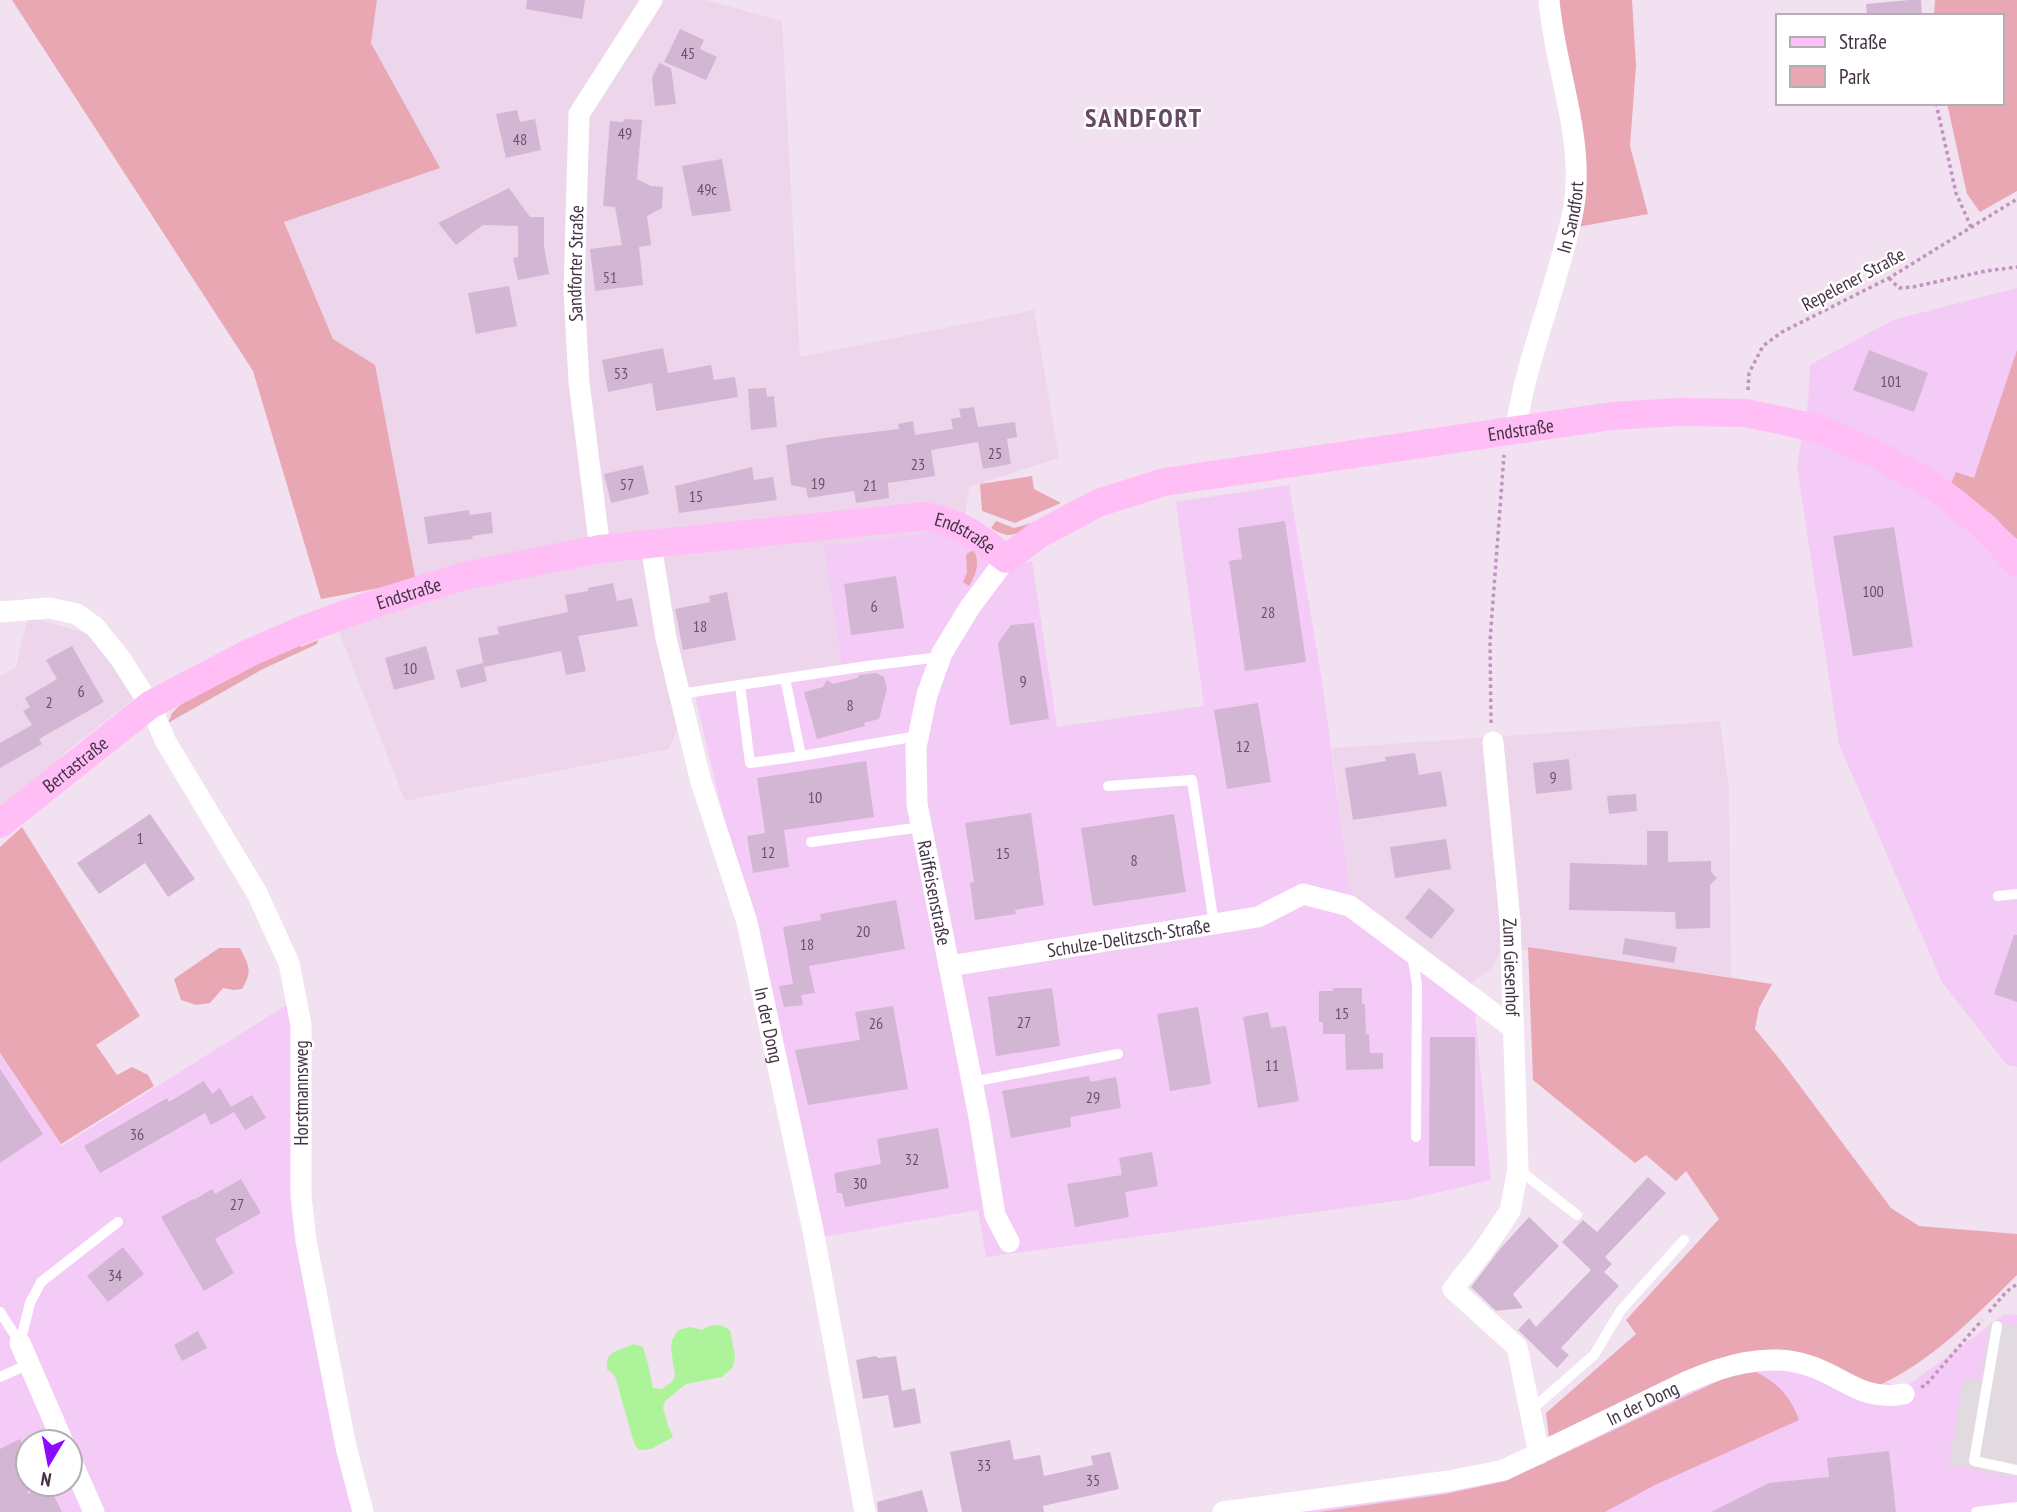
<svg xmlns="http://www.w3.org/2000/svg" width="2017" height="1512" font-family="'PT Sans Narrow',sans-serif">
<rect width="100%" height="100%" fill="#f2e1f0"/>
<!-- residential -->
<g fill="#edd6eb">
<polygon points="377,0 706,0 782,21 800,357 1034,310 1059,458 969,487 963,539 842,664 694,691 669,749 405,801 338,629 416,581 375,366 333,339 284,222 439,168 371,43"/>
<polygon points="28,617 90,634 136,697 65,752 0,828 0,676 16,667"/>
<polygon points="1720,721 1729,790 1731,977 1529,950 1501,950 1493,967 1472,982 1452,975 1350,890 1332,748"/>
</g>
<!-- commercial -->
<g fill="#f4caf6" fill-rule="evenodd">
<polygon points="2017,288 2017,1067 2007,1065 1942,982 1839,744 1797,466 1808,403 1810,365 1893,320"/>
<polygon points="1289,485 1323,688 1350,890 1452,975 1472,982 1491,1180 1410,1199 986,1257 978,1210 822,1237 694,691 842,664 824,546 938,532 963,539 998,569 1032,561 1057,727 1204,706 1176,502"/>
<path d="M296,999L306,1241L363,1512H0V1054L62,1146ZM28,1442H70V1484H28Z"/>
<polygon points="2005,1314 2017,1315 2017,1512 1255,1512 1504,1470 1686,1382 1812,1352 1903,1389"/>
</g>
<!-- green -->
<g fill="#e9a7b3">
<polygon points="12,0 377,0 371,43 440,168 284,222 333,339 375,365 416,581 321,599 253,371"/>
<polygon points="1555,0 1632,0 1636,65 1630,146 1648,214 1578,227"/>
<polygon points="1935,0 2017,0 2017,191 1980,212 1967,194 1947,103 2001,103 2001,16 1934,16"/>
<polygon points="2017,350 2017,539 1967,494 1951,483 1956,472 1974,478"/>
<polygon points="1032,476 1034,489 1061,503 1015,523 982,511 980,484"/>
<path d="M996,521L1014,528L1035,522C1018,534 1011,541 991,528Z"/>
<path d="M973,550C981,561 976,575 969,586L963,582L967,573L966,555Z"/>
<polygon points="318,640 317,644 263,669 168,723 172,713 183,702 299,643 301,647"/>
<polygon points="22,827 140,1016 96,1045 117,1075 132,1067 148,1075 154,1086 61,1144 0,1053 0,847"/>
<path d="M1528,947L1772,984L1759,1008L1755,1029L1782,1062L1891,1208L1919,1226L2017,1234V1275C1974,1317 1931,1363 1875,1387L1775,1351L1549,1438L1546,1413L1636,1334L1626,1320L1719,1219L1686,1171L1676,1181L1646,1155L1635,1163L1533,1080Z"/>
<path d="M219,948H240C249,966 253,971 242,989L234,990L223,988L210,1003L196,1005L181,1000L174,979Z"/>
<path d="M1756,1372C1778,1383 1791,1397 1799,1420L1655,1485L1605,1512H1318L1446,1494L1506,1481L1729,1376Z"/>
</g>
<!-- parking -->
<polygon fill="#e1dae1" points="1990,1322 2017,1326 2017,1478 1949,1464 1964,1378 1980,1380"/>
<!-- water -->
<path fill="#acf399" d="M720,1325L730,1330L735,1357L733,1367L722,1377L686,1384L665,1401L663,1408L668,1426L673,1437L651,1449L639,1450L634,1443L615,1376L607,1369C605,1349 619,1352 633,1344L643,1347L648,1364L653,1388L662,1389L672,1382L675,1376L671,1348L672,1340L678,1330L690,1327L702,1330L709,1326Z"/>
<!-- building -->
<g fill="#d3b6d3">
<polygon points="527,0 585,0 582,19 526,9"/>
<polygon points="1909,0 1921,0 1922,16 1867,16 1866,4"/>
<polygon points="680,29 704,40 700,49 717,57 706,80 664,62"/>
<polygon points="659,63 671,68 676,104 655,106 652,78"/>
<polygon points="517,110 520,122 535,119 541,150 506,158 496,114"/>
<polygon points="624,119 642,120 637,179 651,186 663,187 662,208 647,216 651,245 639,247 643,285 595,291 590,249 622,245 615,207 603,206 610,121 623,122"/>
<polygon points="722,159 731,211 692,216 682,166"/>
<polygon points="509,188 530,217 544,217 544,247 549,274 518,280 513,258 518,257 518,226 483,225 456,245 438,223"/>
<polygon points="509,286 517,326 476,334 468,293"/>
<polygon points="663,348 668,373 711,365 714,380 735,377 738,397 656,411 652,383 608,392 602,360"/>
<polygon points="1869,350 1928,373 1914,412 1853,390"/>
<polygon points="766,388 767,397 774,396 777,427 751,430 748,389"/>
<polygon points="974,407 978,427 1015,422 1017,437 1007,439 1011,464 983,469 978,442 931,450 935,476 888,483 889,498 856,503 854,491 808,498 806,488 791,485 786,445 824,438 899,429 898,424 913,421 915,435 953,429 951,419 961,417 959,409"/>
<polygon points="643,465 649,494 611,503 604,474"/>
<polygon points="752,467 754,480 773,477 777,500 679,513 675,486"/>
<polygon points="469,510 470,515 491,512 493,533 472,536 473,539 428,544 424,517"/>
<polygon points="1285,521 1306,662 1245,671 1229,561 1242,559 1238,528"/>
<polygon points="1894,527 1913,647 1853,656 1833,536"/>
<polygon points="896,576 904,628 851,635 844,584"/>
<polygon points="613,583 617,601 632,598 638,626 578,636 586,671 566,675 561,651 484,667 478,638 499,634 497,627 568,612 565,595 588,591 588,588"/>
<polygon points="727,592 736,640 683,650 675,609 710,602 709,596"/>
<polygon points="1034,623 1049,719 1010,725 998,643 1011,625"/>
<polygon points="72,646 104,702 39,739 42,744 0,768 0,743 32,725 23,711 30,707 25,698 57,679 46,660"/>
<polygon points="426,646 435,679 394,690 385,658"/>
<polygon points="483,663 487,681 461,688 456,670"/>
<polygon points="876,673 884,677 887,689 879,719 864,723 865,726 817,739 804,692 823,687 827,680 833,684 857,678 859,675"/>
<polygon points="1258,703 1271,782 1227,789 1214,710"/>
<polygon points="1415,753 1419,775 1441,771 1447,806 1353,820 1345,768 1386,761 1385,757"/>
<polygon points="1569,759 1572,790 1536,794 1533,763"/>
<polygon points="866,761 874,817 784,830 789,867 753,873 747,836 765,833 757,778"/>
<polygon points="1636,794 1637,811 1609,814 1607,796"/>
<polygon points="1031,813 1044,905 1015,910 1016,914 975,920 970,883 974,882 965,823"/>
<polygon points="150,814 195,879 168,897 145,863 99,894 77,863"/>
<polygon points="1174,814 1186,892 1093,906 1081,828"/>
<polygon points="1647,831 1668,831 1668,862 1711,861 1711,872 1717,878 1710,885 1710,928 1676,929 1675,912 1569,910 1570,863 1647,865"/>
<polygon points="1446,839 1451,869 1395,878 1390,847"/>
<polygon points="1429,888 1455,910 1431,939 1405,918"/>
<polygon points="896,900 905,949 809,966 815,993 801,995 803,1005 784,1007 779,986 793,984 783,927 821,920 820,914"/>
<polygon points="2014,935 2017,935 2017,1002 1994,994"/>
<polygon points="1625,938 1677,947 1674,963 1622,954"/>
<polygon points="1052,988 1060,1046 996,1056 988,997"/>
<polygon points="1333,988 1362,988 1362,1004 1365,1004 1366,1034 1369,1034 1370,1053 1383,1053 1383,1069 1346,1070 1345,1034 1323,1034 1323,1022 1319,1022 1319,991 1333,991"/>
<polygon points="893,1006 908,1089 808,1105 795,1050 860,1040 855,1012"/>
<polygon points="1198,1007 1211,1084 1170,1091 1157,1014"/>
<polygon points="1268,1012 1271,1028 1286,1026 1299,1101 1258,1108 1243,1017"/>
<polygon points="1430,1037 1475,1037 1475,1166 1429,1166"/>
<polygon points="0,1069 43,1134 0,1163"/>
<polygon points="1089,1076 1090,1082 1116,1077 1121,1108 1070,1117 1071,1127 1011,1138 1002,1091"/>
<polygon points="204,1081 212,1094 220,1088 231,1107 252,1095 266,1118 245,1130 234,1112 211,1125 205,1113 100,1173 84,1146 167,1098 169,1102"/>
<polygon points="938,1128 949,1188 845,1207 842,1193 837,1193 834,1173 881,1164 877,1139"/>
<polygon points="1152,1152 1158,1186 1125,1192 1129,1217 1075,1227 1067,1184 1122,1175 1119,1158"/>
<polygon points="1648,1177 1666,1193 1605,1257 1612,1264 1604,1272 1619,1286 1561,1348 1569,1355 1557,1368 1518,1330 1529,1318 1536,1327 1591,1270 1562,1242 1583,1220 1597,1232"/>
<polygon points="241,1179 261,1213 215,1239 234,1273 204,1291 161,1217 193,1199 194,1200 212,1189 215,1194"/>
<polygon points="1529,1217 1559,1246 1513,1294 1523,1308 1496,1311 1471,1287 1500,1249"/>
<polygon points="123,1247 144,1274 108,1302 87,1276"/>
<polygon points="198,1331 207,1348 182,1361 174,1345"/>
<polygon points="875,1356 879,1358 896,1356 902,1391 915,1388 921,1423 894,1428 888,1395 863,1399 856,1360"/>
<polygon points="20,1439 28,1455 28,1494 48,1484 62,1512 0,1512 0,1449"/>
<polygon points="1010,1440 1014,1460 1040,1455 1044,1476 1093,1465 1091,1456 1110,1452 1119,1489 1043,1506 1044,1512 962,1512 950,1452"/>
<polygon points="1889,1451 1896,1512 1711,1512 1769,1483 1829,1477 1827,1458"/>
<polygon points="922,1490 928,1512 878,1512 877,1502"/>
</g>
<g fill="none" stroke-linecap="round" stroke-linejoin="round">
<!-- path -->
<g stroke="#c094bf" stroke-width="3.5" stroke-dasharray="3.5 3.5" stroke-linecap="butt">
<polyline points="1936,103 1956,193 1971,227"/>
<polyline points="1889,278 1899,288 1913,287 1986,271 2017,267"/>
<polyline points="1748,390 1749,373 1763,346 1782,332 1889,278 2017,199"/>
<polyline points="1491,723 1490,641 1504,455"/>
<polyline points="1989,1312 2006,1292 2017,1284"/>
<polyline points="1921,1387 1925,1386 1982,1320"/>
</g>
<!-- lane -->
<g stroke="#fff" stroke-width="10">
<polyline points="785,678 801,756 918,736"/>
<polyline points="740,685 750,763 801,756"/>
<polyline points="680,694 867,666 940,657"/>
<polyline points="1108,786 1192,780 1214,924"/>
<polyline points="811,842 922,827"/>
<polyline points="1998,896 2017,894"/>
<polyline points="1412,954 1417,985 1416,1137"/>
<polyline points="972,1082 1118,1054"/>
<polyline points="1518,1169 1577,1215"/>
<polyline points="0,1312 20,1343"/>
<polyline points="1997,1326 1974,1461 2017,1470"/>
<polyline points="20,1343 30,1303 41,1282 118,1222"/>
<polyline points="0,1377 29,1364"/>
<polyline points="1530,1411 1594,1355 1621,1310 1684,1240"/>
<polyline points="1976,1512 2017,1507"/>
</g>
<!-- street -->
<g stroke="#fff" stroke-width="21">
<path id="s1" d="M1516,429C1524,371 1546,316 1561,259C1568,234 1575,211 1576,185C1579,123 1554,62 1549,0"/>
<path id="s2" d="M651,545L666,638L701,782L747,922L813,1230L865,1512"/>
<path id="s3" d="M600,549L579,382L574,291L579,114L652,0"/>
<path id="s4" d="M1006,559L970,607L942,653L927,695L916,747L917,804L979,1117L995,1215L1009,1242"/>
<polyline points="0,612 49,608 77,614 95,627 120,658 150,705 166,742 257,893 289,963 301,1025 301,1196 306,1241 346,1447 363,1512"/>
<path id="s5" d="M1493,742L1510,920L1518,1169L1510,1211L1483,1251L1453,1289L1517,1347L1539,1454"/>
<path id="s6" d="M949,966L1258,917L1303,894L1350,906L1513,1028"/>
<polyline points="20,1343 63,1442"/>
<polyline points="70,1458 94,1512"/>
<path id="s7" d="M1223,1512L1449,1481L1504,1470L1686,1382C1723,1366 1766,1352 1807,1365C1844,1376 1861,1402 1904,1394"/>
</g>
<!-- secondary -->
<path stroke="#ffbef6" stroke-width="28" id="s8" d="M0,824L150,705L249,653L302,630L374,604L464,576L600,549L925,516C962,523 977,536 1006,559L1038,535L1098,503L1164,482L1612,416L1679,412L1746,413L1816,428L1876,454L1936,488L1985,527L2017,562"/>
</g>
<g text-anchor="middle" stroke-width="5" stroke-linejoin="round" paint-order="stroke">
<!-- number labels -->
<g font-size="16" fill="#675367">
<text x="688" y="59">45</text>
<text x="625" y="139">49</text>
<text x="520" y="145">48</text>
<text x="707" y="195">49c</text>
<text x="610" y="283">51</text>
<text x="621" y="379">53</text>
<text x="1891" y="387">101</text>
<text x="995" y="459">25</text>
<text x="918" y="470">23</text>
<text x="818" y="489">19</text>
<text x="627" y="490">57</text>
<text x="870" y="491">21</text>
<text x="696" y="502">15</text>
<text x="1873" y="597">100</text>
<text x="874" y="612">6</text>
<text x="1268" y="618">28</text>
<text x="700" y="632">18</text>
<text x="410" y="674">10</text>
<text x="1023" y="687">9</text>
<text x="81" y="697">6</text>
<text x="49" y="708">2</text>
<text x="850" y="711">8</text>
<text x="1243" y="752">12</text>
<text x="1553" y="783">9</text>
<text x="815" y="803">10</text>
<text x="140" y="844">1</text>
<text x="768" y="858">12</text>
<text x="1003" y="859">15</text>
<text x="1134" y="866">8</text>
<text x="863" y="937">20</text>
<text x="807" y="950">18</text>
<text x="1342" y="1019">15</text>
<text x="1024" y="1028">27</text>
<text x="876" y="1029">26</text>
<text x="1272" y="1071">11</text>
<text x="1093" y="1103">29</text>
<text x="137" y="1140">36</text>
<text x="912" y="1165">32</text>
<text x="860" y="1189">30</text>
<text x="237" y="1210">27</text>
<text x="115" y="1281">34</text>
<text x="984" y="1471">33</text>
<text x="1093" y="1486">35</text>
</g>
<!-- street labels -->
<g font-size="19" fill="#433243" stroke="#fff">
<text dy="7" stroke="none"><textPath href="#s1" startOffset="219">In Sandfort</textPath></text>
<text dy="7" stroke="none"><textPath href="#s3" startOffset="287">Sandforter Straße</textPath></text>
<text transform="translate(1853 279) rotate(-28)" y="7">Repelener Straße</text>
<text dy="7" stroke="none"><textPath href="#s8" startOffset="1628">Endstraße</textPath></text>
<text dy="7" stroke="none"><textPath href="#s8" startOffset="1041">Endstraße</textPath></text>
<text dy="7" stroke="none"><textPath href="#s8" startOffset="474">Endstraße</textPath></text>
<text dy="7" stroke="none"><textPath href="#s8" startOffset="96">Bertastraße</textPath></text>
<text dy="7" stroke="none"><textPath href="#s4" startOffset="359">Raiffeisenstraße</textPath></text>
<text dy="7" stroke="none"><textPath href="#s6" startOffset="182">Schulze-Delitzsch-Straße</textPath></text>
<text dy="7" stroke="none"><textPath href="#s5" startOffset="226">Zum Giesenhof</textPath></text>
<text dy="7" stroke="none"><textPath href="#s2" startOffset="495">In der Dong</textPath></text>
<text transform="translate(301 1093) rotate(-90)" y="7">Horstmannsweg</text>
<text dy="7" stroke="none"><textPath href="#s7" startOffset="438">In der Dong</textPath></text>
</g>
<!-- district labels -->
<g font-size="26" font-weight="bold" letter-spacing="2" fill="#654966" stroke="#fff">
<text x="1144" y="127">SANDFORT</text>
</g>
</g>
<!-- legend -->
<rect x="1776" y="14" width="228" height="91" fill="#ffffff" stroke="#b4adb4" stroke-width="2"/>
<rect x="1790" y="37" width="35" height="10" fill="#ffbef6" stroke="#b4adb4" stroke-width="2"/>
<text x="1839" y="49" font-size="21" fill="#433243">Straße</text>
<rect x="1790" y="66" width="35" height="21" fill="#e9a7b3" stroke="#b4adb4" stroke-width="2"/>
<text x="1839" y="84" font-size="21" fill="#433243">Park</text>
<!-- north arrow -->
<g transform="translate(49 1463) rotate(190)"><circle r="33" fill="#ffffff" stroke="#b4adb4" stroke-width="2"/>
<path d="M0-5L12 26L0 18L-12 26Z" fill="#8b0bff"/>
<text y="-10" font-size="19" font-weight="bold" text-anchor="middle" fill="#433243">N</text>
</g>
</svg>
